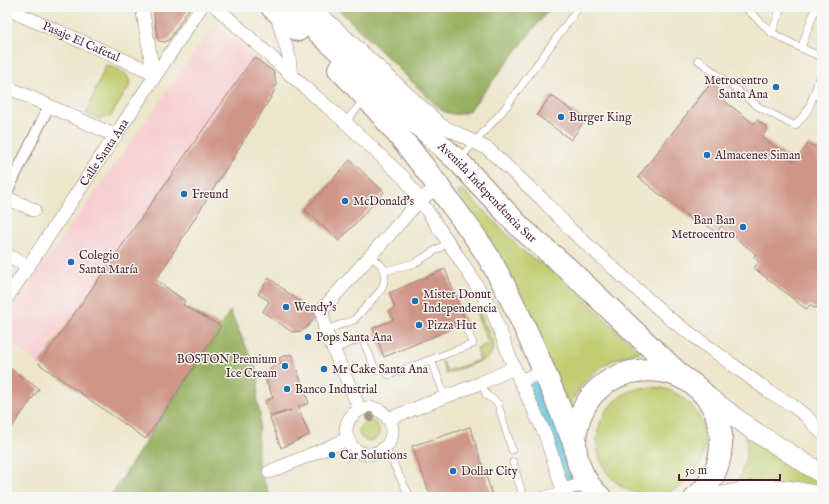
<svg xmlns="http://www.w3.org/2000/svg" width="829" height="504" font-family="'IM FELL English',serif">
<rect width="100%" height="100%" fill="#f6f6f2"/>
<filter id="ink" filterUnits="userSpaceOnUse"><feTurbulence type="fractalNoise" baseFrequency=".025" numOctaves="2"/><feDisplacementMap in="SourceGraphic" scale="8" xChannelSelector="R" yChannelSelector="G"/><feConvolveMatrix kernelMatrix="1 2 1 2 8 2 1 2 1" color-interpolation-filters="sRGB"/></filter>
<filter id="wash" filterUnits="userSpaceOnUse"><feTurbulence type="fractalNoise" baseFrequency=".012" numOctaves="4" result="noise"/><feDisplacementMap in="SourceGraphic" scale="16" xChannelSelector="R" yChannelSelector="G"/><feGaussianBlur stdDeviation="0.9" result="paint"/><feColorMatrix in="noise" values="0 0 0 0 0 0 0 0 0 0 0 0 0 0 0 0 0 1.4 0 .05"/><feComposite in="paint" operator="in"/></filter>
<g filter="url(#wash)">
<rect width="100%" height="100%" fill="#ece6cb"/>
<!-- built -->
<polygon fill="#f7cfd2" points="215,24 254,57 39,364 7,341 7,315"/>
<!-- green -->
<g fill="#c0cd6f" stroke="#85764d">
<path d="M106,65C117,69 132,72 129,87L110,117L100,119L86,114Z"/>
<path d="M462,190L470,197L522,250L531,257L561,277L640,352C606,358 585,375 569,406L473,217L459,196L458,191Z"/>
<polygon points="479,312 493,342 492,353 486,359 446,374 442,362 443,362 447,371 480,360 477,349 489,343 476,314"/>
<circle cx="651" cy="441" r="54"/>
<circle cx="369" cy="431" r="10"/>
<path d="M746,434L822,482V491L735,485C745,470 748,452 746,434Z"/>
</g>
<!-- forest -->
<g fill="#98b062" stroke="#716846">
<path d="M336,7H551L469,111C459,116 451,115 441,110Z"/>
<polygon points="230,311 259,375 257,401 260,414 258,437 258,468 271,497 110,497"/>
</g>
<g fill="none" stroke-linecap="round" stroke-linejoin="round">
<!-- canal -->
<polyline stroke="#5fc2dd" stroke-width="14" points="535,388 559,453 572,497"/>
</g>
<g id="blocks">
<!-- building -->
<g fill="#cf9586">
<polygon points="153,7 190,7 169,40 165,42 159,41 157,37"/>
<polygon points="254,57 274,72 276,85 273,94 156,280 185,301 183,305 221,326 146,439 39,364"/>
<polygon points="711,83 724,94 721,98 754,124 757,120 768,128 762,137 794,162 808,144 822,150 822,306 814,308 810,305 806,309 754,268 759,262 754,257 756,254 721,226 717,233 699,219 696,223 638,177"/>
<polygon points="551,95 585,120 571,140 537,115"/>
<polygon points="350,160 384,192 339,241 305,210"/>
<polygon points="445,269 466,323 384,357 373,328 393,320 389,311 395,308 389,293"/>
<polygon points="269,278 317,315 307,327 301,331 292,332 263,312 269,301 258,294"/>
<polygon points="291,354 309,403 298,407 309,435 281,448 270,418 291,410 270,416 265,401 273,398 266,380 273,377 270,368 281,364 279,358"/>
<polygon points="7,366 39,389 7,434"/>
<polygon points="470,427 493,497 431,497 412,446"/>
</g>
</g>
</g>
<g filter="url(#ink)">
<use href="#blocks" fill-opacity="0" stroke="#9b827b" stroke-width="1"/>
<g fill="none" stroke-linecap="round" stroke-linejoin="round">
<!-- service casing -->
<g stroke="#9b827b" stroke-width="8">
<g id="service">
<polyline points="745,7 772,33 801,48 822,57"/>
<polyline points="772,33 781,7"/>
<polyline points="801,48 816,7"/>
<polyline points="698,60 759,107 795,126 808,110 822,72"/>
<polyline points="345,122 365,99"/>
<polyline points="459,159 502,112 579,7"/>
<polyline points="385,271 415,263 449,242"/>
<polyline points="325,330 354,320 381,290 384,282 385,271 381,265 371,256"/>
<polyline points="334,349 362,338 376,371 385,371 389,375 473,344 466,328"/>
<polyline points="431,360 445,396"/>
<polyline points="481,383 487,396 493,399 498,404 512,450"/>
<polyline points="385,447 410,497"/>
<polyline points="513,462 523,497"/>
<polyline points="537,497 563,490"/>
</g>
</g>
<!-- pedestrian casing -->
<g stroke="#9b827b" stroke-width="12">
<polyline id="pedestrian" points="7,192 49,106"/>
</g>
<!-- minor casing -->
<g stroke="#9b827b" stroke-width="14">
<g id="minor">
<polyline points="142,7 151,60 156,74"/>
<polyline points="216,7 291,75 345,122 404,178 420,200 463,264 492,310 514,368 545,434 565,497"/>
<polyline points="314,7 441,125 488,149 542,199 571,230 669,318 771,393 792,405 806,416 822,433"/>
<path id="s1" d="M7,9L156,74"/>
<polyline points="276,13 289,57 291,75"/>
<polyline points="7,87 116,136"/>
<polyline points="7,198 34,210"/>
<polyline points="7,255 28,266"/>
<path id="s2" d="M7,298L201,7"/>
<polyline points="520,381 544,371"/>
<circle cx="369" cy="431" r="23"/>
<polyline points="360,410 325,330 322,310 420,200 439,186"/>
<polyline points="388,419 481,383 514,368"/>
<polyline points="269,472 348,439"/>
<polyline points="563,490 584,484"/>
</g>
</g>
<!-- secondary casing -->
<g stroke="#9b827b" stroke-width="20">
<g id="secondary">
<polyline points="706,395 751,429 822,474"/>
<path d="M717,497C736,493 756,488 776,489C791,490 807,493 822,497"/>
</g>
</g>
<!-- trunk casing -->
<g stroke="#9b827b" stroke-width="24">
<g id="trunk">
<polyline points="272,7 298,30"/>
<path id="s3" d="M291,7L458,161L521,228L566,267L683,378"/>
<path d="M339,69C380,110 417,156 451,204C468,226 485,249 498,274C528,329 551,388 575,445"/>
<path d="M600,497C582,481 572,455 576,431C593,341 725,355 721,446C720,465 711,485 696,497"/>
</g>
</g>
<!-- service -->
<use href="#service" stroke="#fff" stroke-width="7"/>
<!-- pedestrian -->
<use href="#pedestrian" stroke="#fff" stroke-width="10"/>
<!-- minor -->
<use href="#minor" stroke="#fff" stroke-width="13"/>
<!-- secondary -->
<use href="#secondary" stroke="#fff" stroke-width="19"/>
<!-- trunk -->
<use href="#trunk" stroke="#fff" stroke-width="22"/>
</g>
<!-- trees -->
<circle fill="#a6957e" cx="370" cy="417" r="5"/>
</g>
<!-- markers -->
<g fill="#1f6fb2" stroke="#f6f6f2" stroke-width="1.5">
<circle cx="776" cy="87" r="4"/>
<circle cx="561" cy="117" r="4"/>
<circle cx="707" cy="155" r="4"/>
<circle cx="184" cy="194" r="4"/>
<circle cx="345" cy="201" r="4"/>
<circle cx="743" cy="227" r="4"/>
<circle cx="71" cy="262" r="4"/>
<circle cx="415" cy="301" r="4"/>
<circle cx="286" cy="307" r="4"/>
<circle cx="419" cy="325" r="4"/>
<circle cx="308" cy="337" r="4"/>
<circle cx="285" cy="366" r="4"/>
<circle cx="324" cy="369" r="4"/>
<circle cx="287" cy="389" r="4"/>
<circle cx="332" cy="455" r="4"/>
<circle cx="453" cy="471" r="4"/>
</g>
<g text-anchor="middle" stroke-width="3" stroke-linejoin="round" paint-order="stroke">
<!-- street labels -->
<g font-size="12" fill="#4a1f2b" stroke="#f6f6f2">
<text dy="4" stroke="none"><textPath href="#s1" startOffset="81">Pasaje El Cafetal</textPath></text>
<text dy="4" stroke="none"><textPath href="#s2" startOffset="175">Calle Santa Ana</textPath></text>
<text dy="4" stroke="none"><textPath href="#s3" startOffset="270">Avenida Independencia Sur</textPath></text>
</g>
<!-- poi labels -->
<g font-size="12" fill="#4a1f2b" stroke="#f6f6f2" text-anchor="start">
<text x="768" y="84" text-anchor="end">Metrocentro<tspan x="768" dy="14">Santa Ana</tspan></text>
<text x="569" y="121">Burger King</text>
<text x="715" y="159">Almacenes Siman</text>
<text x="192" y="198">Freund</text>
<text x="353" y="205">McDonald's</text>
<text x="735" y="224" text-anchor="end">Ban Ban<tspan x="735" dy="14">Metrocentro</tspan></text>
<text x="79" y="259">Colegio<tspan x="79" dy="14">Santa María</tspan></text>
<text x="423" y="298">Mister Donut<tspan x="423" dy="14">Independencia</tspan></text>
<text x="294" y="311">Wendy's</text>
<text x="427" y="329">Pizza Hut</text>
<text x="316" y="341">Pops Santa Ana</text>
<text x="277" y="363" text-anchor="end">BOSTON Premium<tspan x="277" dy="14">Ice Cream</tspan></text>
<text x="332" y="373">Mr Cake Santa Ana</text>
<text x="295" y="393">Banco Industrial</text>
<text x="340" y="459">Car Solutions</text>
<text x="461" y="475">Dollar City</text>
</g>
</g>
<!-- margin -->
<rect width="829" height="504" fill="none" stroke="#f6f6f2" stroke-width="24"/>
<!-- scale -->
<path d="M679 474v6h101v-6" fill="none" stroke="#4a1f2b" stroke-width="2"/>
<text x="685" y="474" font-size="12" fill="#4a1f2b" stroke="#f6f6f2" stroke-width="3" paint-order="stroke">50 m</text>
</svg>
